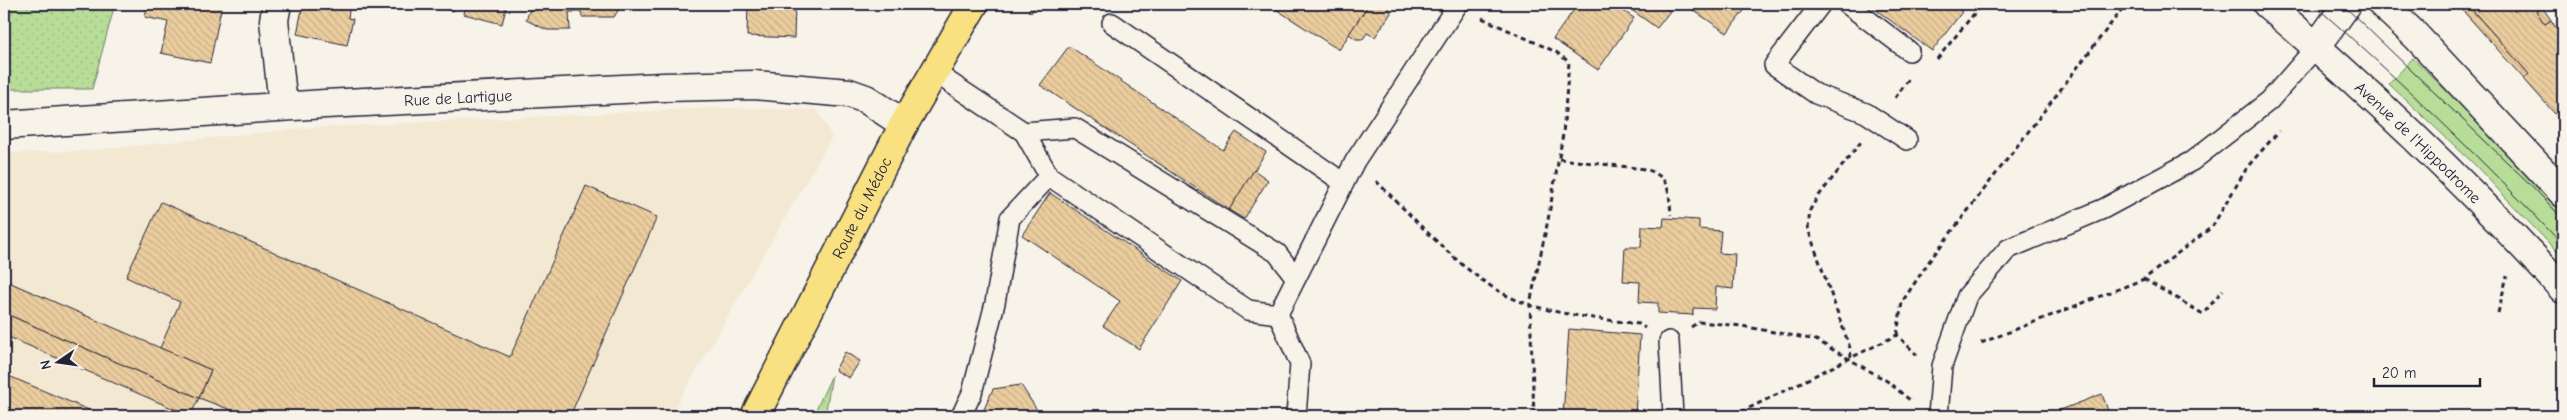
<svg xmlns="http://www.w3.org/2000/svg" width="2567" height="420" font-family="'Comic Neue',sans-serif">
<defs>
<pattern id="forest-crowns" width="20" height="18" patternUnits="userSpaceOnUse" patternTransform="scale(1.25)"><rect width="20" height="18" fill="#b8dd98"/><path d="M2 6a3 3 0 1 1 6 0M12 15a3 3 0 1 1 6 0" fill="none" stroke="#9ebd84"/></pattern>
<pattern id="garden-dots" width="8" height="8" patternUnits="userSpaceOnUse" patternTransform="scale(1.25)"><rect width="8" height="8" fill="#b8dd98"/><path d="M2 2h.1M6 6h.1" fill="none" stroke="#9ebd84" stroke-width="1.8" stroke-linecap="round"/></pattern>
<pattern id="building-back-hatch" width="6" height="6" patternUnits="userSpaceOnUse" patternTransform="scale(1.25)"><rect width="6" height="6" fill="#ebcd9e"/><path d="M-1 5l2 2M0 0l6 6M5-1l2 2" fill="none" stroke="#c9b089"/></pattern>
</defs>
<rect width="100%" height="100%" fill="#f7f3e8"/>
<filter id="ink" filterUnits="userSpaceOnUse"><feTurbulence type="fractalNoise" baseFrequency=".02" numOctaves="2"/><feDisplacementMap in="SourceGraphic" scale="10" xChannelSelector="R" yChannelSelector="G"/><feConvolveMatrix kernelMatrix="1 2 1 2 8 2 1 2 1" color-interpolation-filters="sRGB"/></filter>
<g filter="url(#ink)">
<!-- built -->
<polygon fill="#f3e8d2" points="714,108 817,110 832,137 670,416 4,416 4,153 84,151 306,128"/>
<!-- grass -->
<polygon fill="#b8dd98" stroke="#6d806a" points="2413,58 2506,149 2563,210 2563,258 2473,163 2389,84"/>
<!-- forest -->
<polygon fill="url(#forest-crowns)" stroke="#6d806a" points="832,375 825,416 813,416"/>
<!-- garden -->
<polygon fill="url(#garden-dots)" stroke="#6d806a" points="4,4 115,4 92,89 4,89"/>
<!-- building -->
<g fill="url(#building-back-hatch)" stroke="#22223b">
<polygon points="148,4 222,4 210,63 161,53 168,22 145,17"/>
<polygon points="303,4 350,4 348,18 353,19 347,45 297,34"/>
<polygon points="437,4 455,4 453,11 436,6"/>
<polygon points="463,4 507,4 502,24 464,14 466,5"/>
<polygon points="532,4 622,4 614,17 582,17 581,12 569,12 570,30 547,30 526,20"/>
<polygon points="748,4 795,4 794,38 747,36"/>
<polygon points="1033,4 1037,4 1031,13 1028,11"/>
<polygon points="1268,4 1369,4 1339,50"/>
<polygon points="1369,4 1387,4 1391,13 1375,37 1367,33 1363,39 1356,39 1349,34"/>
<polygon points="1545,4 1556,4 1552,9"/>
<polygon points="1578,4 1623,4 1619,8 1634,18 1598,70 1553,39"/>
<polygon points="1623,4 1659,4 1670,11 1657,28"/>
<polygon points="1684,4 1749,4 1727,33"/>
<polygon points="1868,4 1951,4 1962,12 1932,51"/>
<polygon points="2457,4 2467,4 2529,74 2524,79"/>
<polygon points="2467,4 2540,4 2542,7 2536,11 2545,24 2551,20 2563,39 2563,123 2524,79 2529,74"/>
<polygon points="2542,7 2551,20 2545,24 2536,11"/>
<polygon points="1069,46 1223,150 1236,132 1266,152 1229,210 1040,85"/>
<polygon points="1254,170 1268,180 1244,219 1229,210"/>
<polygon points="586,186 657,217 570,416 247,416 199,398 211,370 160,348 180,302 126,277 161,202 510,357"/>
<polygon points="1050,193 1182,281 1139,349 1103,326 1120,301 1022,235"/>
<polygon points="1664,218 1699,220 1699,229 1721,231 1719,253 1735,254 1733,289 1716,287 1715,309 1693,308 1693,315 1658,313 1658,303 1639,302 1640,282 1623,281 1625,247 1641,247 1642,226 1663,227"/>
<polygon points="4,280 211,370 199,398 4,313"/>
<polygon points="4,313 199,398 190,416 4,335"/>
<polygon points="1569,329 1640,335 1635,416 1563,416"/>
<polygon points="845,352 860,361 849,378 835,370"/>
<polygon points="4,374 103,416 4,416"/>
<polygon points="1021,385 1037,410 1034,416 981,416 993,389"/>
<polygon points="2102,394 2110,416 2045,416"/>
</g>
<g fill="none" stroke-linecap="round" stroke-linejoin="round">
<!-- lane casing -->
<g stroke="#22223b" stroke-width="22">
<g id="lane">
<polyline points="1821,4 1774,65 1816,94 1866,113 1907,140"/>
<polyline points="1847,4 1909,51"/>
<polyline points="1112,23 1344,183"/>
<polyline points="934,72 1024,132 1049,176 1248,310 1278,314 1300,364 1296,416"/>
<polyline points="1024,132 1075,128 1277,253 1296,278"/>
<polyline points="1278,314 1355,161 1458,4"/>
<polyline points="1669,341 1673,416"/>
<polyline points="961,416 972,393 995,303 1010,218 1049,176"/>
<polyline points="1938,416 1942,366 1967,296 2008,249 2103,209 2192,161 2269,101 2317,46"/>
</g>
</g>
<!-- street casing -->
<g stroke="#22223b" stroke-width="31">
<g id="street">
<polyline points="277,4 274,20 283,106"/>
<polyline points="2317,46 2347,4"/>
<path id="s1" d="M4,125L325,104L663,87L754,85L849,93L866,99L904,124"/>
</g>
</g>
<!-- secondary casing -->
<g stroke="#22223b" stroke-width="31">
<g id="secondary">
<path id="s2" d="M2267,4C2371,93 2470,187 2563,289"/>
<polyline points="2382,4 2416,36 2563,193"/>
</g>
</g>
<!-- primary casing -->
<g stroke="#22223b" stroke-width="31">
<g id="primary">
<path id="s3" d="M755,416L904,124L974,4"/>
</g>
</g>
<!-- path -->
<g stroke="#22223b" stroke-width="3" stroke-dasharray="5 4" stroke-linecap="butt">
<polyline points="1482,18 1556,52 1569,62 1563,134 1548,220 1530,304 1534,416"/>
<polyline points="1937,59 1982,4"/>
<polyline points="1895,98 1909,79"/>
<path d="M1559,159L1645,169C1670,176 1669,192 1671,215"/>
<path d="M1376,181C1412,216 1459,269 1502,293C1540,314 1596,318 1639,324L1645,328"/>
<polyline points="2144,279 2203,314 2223,290"/>
<polyline points="2498,313 2507,276"/>
<polyline points="1691,327 1699,322 1742,326 1816,340 1887,381 1911,401"/>
<polyline points="1897,335 1902,302 1930,260 2126,4"/>
<polyline points="1981,343 2144,279 2212,227 2248,166 2279,131"/>
<polyline points="1851,357 1850,348 1808,229 1810,210 1817,198 1861,142"/>
<polyline points="1733,416 1897,335 1917,355"/>
</g>
<!-- lane -->
<use href="#lane" stroke="#f7f3e8" stroke-width="19"/>
<!-- street -->
<use href="#street" stroke="#f7f3e8" stroke-width="28"/>
<!-- secondary -->
<use href="#secondary" stroke="#f7f3e8" stroke-width="28"/>
<!-- primary -->
<use href="#primary" stroke="#f9e181" stroke-width="28"/>
<!-- tram -->
<g stroke="#22223b" stroke-width="1">
<path d="M2313,4C2400,80 2484,161 2563,245"/>
<polyline points="2342,4 2532,186 2563,219"/>
</g>
</g>
</g>
<g text-anchor="middle" stroke-width="5" stroke-linejoin="round" paint-order="stroke">
<!-- street labels -->
<g font-size="16" fill="#22223b" stroke="#f7f3e8">
<text dy="6" stroke="none"><textPath href="#s1" startOffset="455">Rue de Lartigue</textPath></text>
<text dy="6" stroke="none"><textPath href="#s2" startOffset="205">Avenue de l'Hippodrome</textPath></text>
<text dy="6" stroke="none"><textPath href="#s3" startOffset="234">Route du Médoc</textPath></text>
</g>
</g>
<!-- margin -->
<rect width="2567" height="420" fill="none" stroke="#f7f3e8" stroke-width="20"/>
<rect x="10" y="10" width="2547" height="400" fill="none" stroke="#22223b" stroke-width="2" filter="url(#ink)"/>
<!-- north arrow -->
<g transform="translate(58 362) rotate(257)" stroke="#f7f3e8" stroke-width="4" paint-order="stroke">
<path d="M0-4L9 19L0 12L-9 19Z" fill="#22223b"/>
<text y="-8" font-size="14" font-weight="bold" text-anchor="middle" fill="#22223b">N</text>
</g>
<!-- scale -->
<path d="M2374 378v8h106v-8" fill="none" stroke="#22223b" stroke-width="2.5"/>
<text x="2382" y="378" font-size="15" fill="#22223b" stroke="#f7f3e8" stroke-width="4" paint-order="stroke">20 m</text>
</svg>
